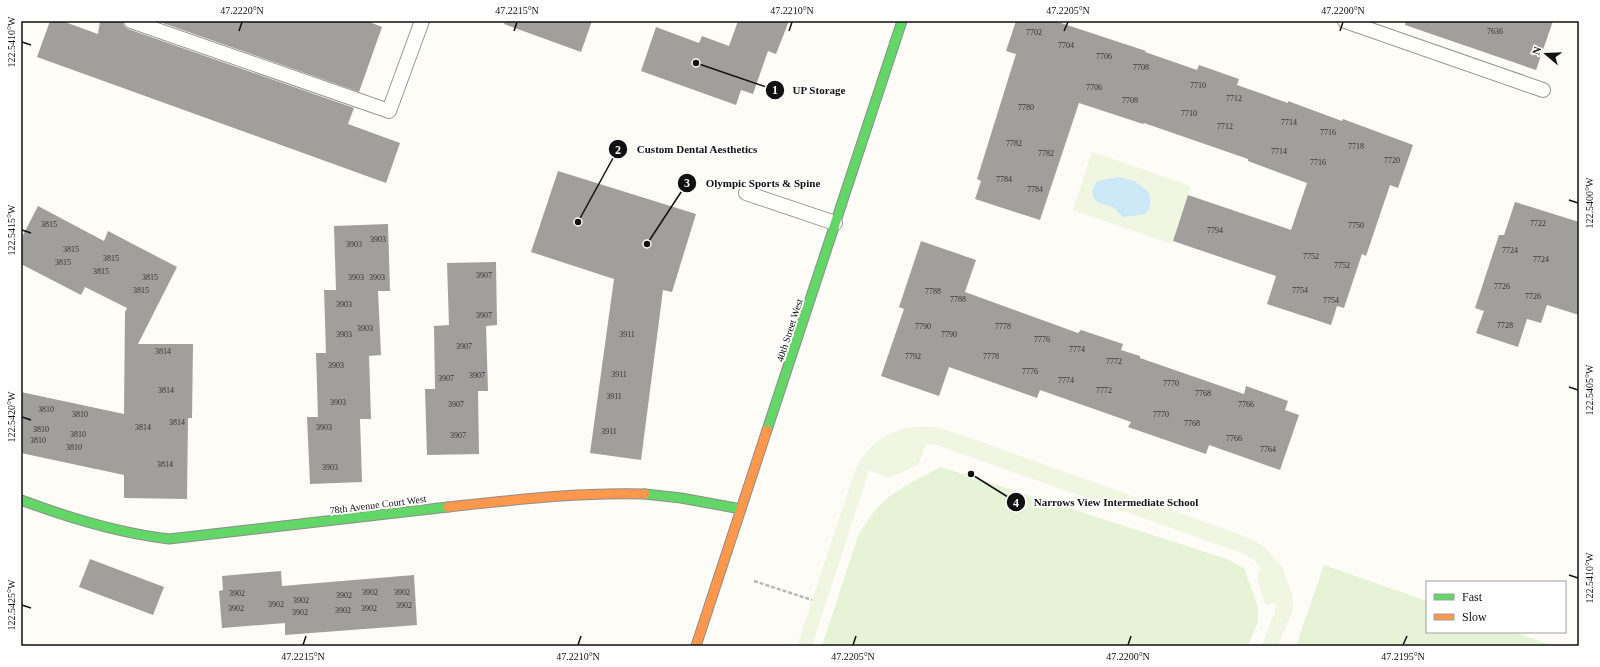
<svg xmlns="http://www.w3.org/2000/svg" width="1600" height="667" font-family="'Times New Roman',serif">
<rect width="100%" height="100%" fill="#fdfcf7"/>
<!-- green -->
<g fill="#e7f3d7">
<path d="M941,467L1227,559L1244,568L1258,607V622L1248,646H822L858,536C865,524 872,513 882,503C898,488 921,477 941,467Z"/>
<polygon points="1324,565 1427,601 1427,632 1514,632 1554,646 1296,646"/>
</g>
<!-- pitch -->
<g fill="#f0f6e1">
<polygon points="1092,152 1191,186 1172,244 1073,210"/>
<path d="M915,427H934L953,432L1241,535L1262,545L1281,565L1292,593L1293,609L1278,646H1262L1275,612L1276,603L1265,605L1257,577L1261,568L1253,559L1242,553L937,445L926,444L918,465L889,478L869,470L812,646H797L853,477C863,447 884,431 915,427Z"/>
</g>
<!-- water -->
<path fill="#cde8f7" d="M1118,177L1134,181L1148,191C1152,199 1151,207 1146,214L1123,217L1113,207L1101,204L1094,199L1092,191L1097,181Z"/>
<!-- building -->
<g fill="#a19f9c">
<polygon points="50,21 62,21 98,34 100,21 123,21 124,26 128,29 354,108 348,124 400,143 386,183 37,57"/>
<polygon points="157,21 367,21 382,27 359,92"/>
<polygon points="505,21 592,21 581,52 504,24"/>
<polygon points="738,21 789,21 776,54 768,51 753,94 741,90 736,105 641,71 656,27 699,43 702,36 729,46"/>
<polygon points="1016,21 1055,21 1146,51 1145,52 1197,70 1199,65 1239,79 1237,85 1288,103 1288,101 1342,121 1343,119 1413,145 1398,188 1390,185 1366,256 1362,254 1344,308 1337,306 1331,325 1267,304 1276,276 1173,241 1188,195 1291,230 1307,183 1248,161 1248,159 1144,123 1143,124 1079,103 1040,220 975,199 981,181 977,179 1016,54 1006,51"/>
<polygon points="1406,21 1553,21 1536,70 1405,25"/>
<polygon points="558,171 696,214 672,292 663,290 641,460 590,453 614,279 531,252"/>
<polygon points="1515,202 1579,222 1579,315 1547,305 1541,323 1527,319 1518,347 1476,333 1484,311 1475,308 1499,235 1504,235"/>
<polygon points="38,206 104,241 108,231 177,267 138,344 193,344 192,418 188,418 187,499 124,498 124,475 21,453 21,392 124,414 125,312 127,308 85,287 81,295 21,264 21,239"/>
<polygon points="388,224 390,291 378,291 381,355 369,356 371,419 360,419 362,482 310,484 307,417 318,417 316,353 326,353 324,290 336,290 334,226"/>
<polygon points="921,241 976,260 965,292 1078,333 1081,330 1123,344 1121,350 1140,356 1140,358 1244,394 1246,386 1288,401 1285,410 1299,415 1280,470 1209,445 1206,454 1128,427 1131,422 1040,390 1037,398 949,367 939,396 881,376 904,309 899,307"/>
<polygon points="496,262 497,325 486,326 488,391 478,391 479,454 427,455 425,389 435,389 434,326 449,325 447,263"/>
<polygon points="90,559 164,587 153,615 79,587"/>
<polygon points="281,571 282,586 414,575 417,625 285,635 285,623 222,628 219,591 223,590 222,576"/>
</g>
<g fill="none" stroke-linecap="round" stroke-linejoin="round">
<!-- lane casing -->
<g stroke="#979795" stroke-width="16">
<g id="lane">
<polyline points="131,21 389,111 422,21"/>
<polyline points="1345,21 1543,90"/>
<polyline points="746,193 835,223"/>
</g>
</g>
<!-- fast casing -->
<g stroke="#8e8d8b" stroke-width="11">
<g id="fast">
<polyline points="767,430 902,21"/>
<polyline points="645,494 681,498 741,509"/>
<path d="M21,500C69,518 118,533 169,539L448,507"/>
</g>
</g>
<!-- slow casing -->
<g stroke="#8e8d8b" stroke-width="11">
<g id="slow">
<path d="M448,507C513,500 579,492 645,494"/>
<polyline points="696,646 767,430"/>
</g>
</g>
<!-- path -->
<polyline stroke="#b9b9b8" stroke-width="2.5" stroke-dasharray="4 2" stroke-linecap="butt" points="754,581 812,600"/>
<!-- lane -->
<use href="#lane" stroke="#fffffe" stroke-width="14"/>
<!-- fast -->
<use href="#fast" stroke="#63d668" stroke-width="9"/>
<!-- slow -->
<use href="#slow" stroke="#ff974d" stroke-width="9"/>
</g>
<!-- ticks -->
<path fill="none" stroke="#111" stroke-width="1.5" d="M239,31L242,22M514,31L517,22M789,31L792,22M1064,31L1068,22M1340,31L1343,22M22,42L31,45M1569,200L1578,203M22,230L31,233M1569,387L1578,390M22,417L31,420M1569,575L1578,578M22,605L31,608M303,645L306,636M578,645L581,636M853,645L856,636M1128,645L1131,636M1403,645L1407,636"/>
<g text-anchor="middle" stroke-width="4" stroke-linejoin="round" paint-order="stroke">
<!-- number labels -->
<g font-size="8" fill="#353434">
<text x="1495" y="34">7636</text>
<text x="1034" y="35">7702</text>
<text x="1066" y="48">7704</text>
<text x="1104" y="59">7706</text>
<text x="1141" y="70">7708</text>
<text x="1198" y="88">7710</text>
<text x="1094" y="90">7706</text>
<text x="1234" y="101">7712</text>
<text x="1130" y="103">7708</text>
<text x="1026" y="110">7780</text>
<text x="1189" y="116">7710</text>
<text x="1289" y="125">7714</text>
<text x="1225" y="129">7712</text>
<text x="1328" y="135">7716</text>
<text x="1014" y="146">7782</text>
<text x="1356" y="149">7718</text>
<text x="1279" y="154">7714</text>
<text x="1046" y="156">7782</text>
<text x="1392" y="163">7720</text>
<text x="1318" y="165">7716</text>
<text x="1004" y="182">7784</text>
<text x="1035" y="192">7784</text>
<text x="1538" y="226">7722</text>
<text x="49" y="227">3815</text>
<text x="1356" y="228">7750</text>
<text x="1215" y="233">7794</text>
<text x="378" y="242">3903</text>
<text x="354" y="247">3903</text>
<text x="71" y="252">3815</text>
<text x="1510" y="253">7724</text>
<text x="1311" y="259">7752</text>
<text x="111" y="261">3815</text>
<text x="1541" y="262">7724</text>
<text x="63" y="265">3815</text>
<text x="1342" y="268">7752</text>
<text x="101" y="274">3815</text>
<text x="484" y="278">3907</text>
<text x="150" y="280">3815</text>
<text x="356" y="280">3903</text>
<text x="377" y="280">3903</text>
<text x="1502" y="289">7726</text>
<text x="141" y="293">3815</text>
<text x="1300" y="293">7754</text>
<text x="933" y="294">7788</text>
<text x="1533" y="299">7726</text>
<text x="958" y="302">7788</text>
<text x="1331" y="303">7754</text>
<text x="344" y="307">3903</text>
<text x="484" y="318">3907</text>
<text x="1505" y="328">7728</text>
<text x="923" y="329">7790</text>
<text x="1003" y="329">7778</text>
<text x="365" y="331">3903</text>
<text x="344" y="337">3903</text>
<text x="627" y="337">3911</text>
<text x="949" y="337">7790</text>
<text x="1042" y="342">7776</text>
<text x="464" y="349">3907</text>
<text x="1077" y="352">7774</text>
<text x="163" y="354">3814</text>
<text x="913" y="359">7792</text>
<text x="991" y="359">7778</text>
<text x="1114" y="364">7772</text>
<text x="336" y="368">3903</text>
<text x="1030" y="374">7776</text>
<text x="619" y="377">3911</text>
<text x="477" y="378">3907</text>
<text x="446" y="381">3907</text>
<text x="1066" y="383">7774</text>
<text x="1171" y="386">7770</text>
<text x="166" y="393">3814</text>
<text x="1104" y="393">7772</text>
<text x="1203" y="396">7768</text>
<text x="614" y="399">3911</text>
<text x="338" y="405">3903</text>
<text x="456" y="407">3907</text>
<text x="1246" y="407">7766</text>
<text x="46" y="412">3810</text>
<text x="80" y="417">3810</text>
<text x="1161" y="417">7770</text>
<text x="177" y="425">3814</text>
<text x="1192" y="426">7768</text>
<text x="143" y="430">3814</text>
<text x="324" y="430">3903</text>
<text x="41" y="432">3810</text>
<text x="609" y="434">3911</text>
<text x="78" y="437">3810</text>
<text x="458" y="438">3907</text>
<text x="1234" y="441">7766</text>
<text x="38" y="443">3810</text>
<text x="74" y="450">3810</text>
<text x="1268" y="452">7764</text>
<text x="165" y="467">3814</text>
<text x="330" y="470">3903</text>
<text x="370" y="595">3902</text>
<text x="402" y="595">3902</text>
<text x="237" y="596">3902</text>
<text x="344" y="598">3902</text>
<text x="301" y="603">3902</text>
<text x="276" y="607">3902</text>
<text x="404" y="608">3902</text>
<text x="236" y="611">3902</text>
<text x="369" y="611">3902</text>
<text x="343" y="613">3902</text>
<text x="300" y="615">3902</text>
</g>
<!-- street labels -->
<g font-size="10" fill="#111" stroke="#fff">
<text transform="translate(789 330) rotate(-72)" y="4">40th Street West</text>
<text transform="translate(378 504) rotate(-7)" y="4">78th Avenue Court West</text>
</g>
</g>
<!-- callouts -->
<path fill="none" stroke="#111" stroke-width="1.5" d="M696 63L775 90M578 222L618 149M647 244L687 183M971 474L1016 502"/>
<g fill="#111" stroke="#fff" stroke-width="1.5">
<circle cx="696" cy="63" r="4"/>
<circle cx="578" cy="222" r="4"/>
<circle cx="647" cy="244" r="4"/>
<circle cx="971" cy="474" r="4"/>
<circle cx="775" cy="90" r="10"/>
<circle cx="618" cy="149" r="10"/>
<circle cx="687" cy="183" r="10"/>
<circle cx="1016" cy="502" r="10"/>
</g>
<g font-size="12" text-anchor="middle" font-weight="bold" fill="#fff">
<text x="775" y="94">1</text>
<text x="618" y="154">2</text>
<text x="687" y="187">3</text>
<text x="1016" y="507">4</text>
</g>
<g font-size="11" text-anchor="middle" font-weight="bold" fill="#111" stroke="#fff" stroke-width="4" stroke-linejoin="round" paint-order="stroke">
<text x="819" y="94">UP Storage</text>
<text x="697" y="153">Custom Dental Aesthetics</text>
<text x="763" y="187">Olympic Sports &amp; Spine</text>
<text x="1116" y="506">Narrows View Intermediate School</text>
</g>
<!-- border -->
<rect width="1600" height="667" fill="none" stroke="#ffffff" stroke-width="44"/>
<!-- legend -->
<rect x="1426" y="581" width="140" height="52" fill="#ffffff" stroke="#a0a0a0"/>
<rect x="1434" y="594" width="20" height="6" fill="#63d668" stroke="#a0a0a0"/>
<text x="1462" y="601" font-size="12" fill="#111111">Fast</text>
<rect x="1434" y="614" width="20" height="6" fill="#ff974d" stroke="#a0a0a0"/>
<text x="1462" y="621" font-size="12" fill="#111111">Slow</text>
<!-- north arrow -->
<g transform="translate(1546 54) rotate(289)" stroke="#ffffff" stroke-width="3" paint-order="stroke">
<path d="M0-3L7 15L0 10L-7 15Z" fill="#111111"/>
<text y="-6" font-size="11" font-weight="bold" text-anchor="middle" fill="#111111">N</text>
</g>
<rect x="22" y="22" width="1556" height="623" fill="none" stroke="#111" stroke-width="1.5"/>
<g font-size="10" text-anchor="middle" fill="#111">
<text x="242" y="14">47.2220°N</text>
<text x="517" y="14">47.2215°N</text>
<text x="792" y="14">47.2210°N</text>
<text x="1068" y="14">47.2205°N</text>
<text x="1343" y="14">47.2200°N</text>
<text transform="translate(11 42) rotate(-90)" y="4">122.5410°W</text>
<text transform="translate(1589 203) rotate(-90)" y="4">122.5400°W</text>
<text transform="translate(11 230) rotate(-90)" y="4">122.5415°W</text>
<text transform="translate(1589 390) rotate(-90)" y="4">122.5405°W</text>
<text transform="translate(11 417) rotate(-90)" y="4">122.5420°W</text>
<text transform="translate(1589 578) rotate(-90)" y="4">122.5410°W</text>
<text transform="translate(11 605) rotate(-90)" y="4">122.5425°W</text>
<text x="303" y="660">47.2215°N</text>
<text x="578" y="660">47.2210°N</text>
<text x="853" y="660">47.2205°N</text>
<text x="1128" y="660">47.2200°N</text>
<text x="1403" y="660">47.2195°N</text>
</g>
</svg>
